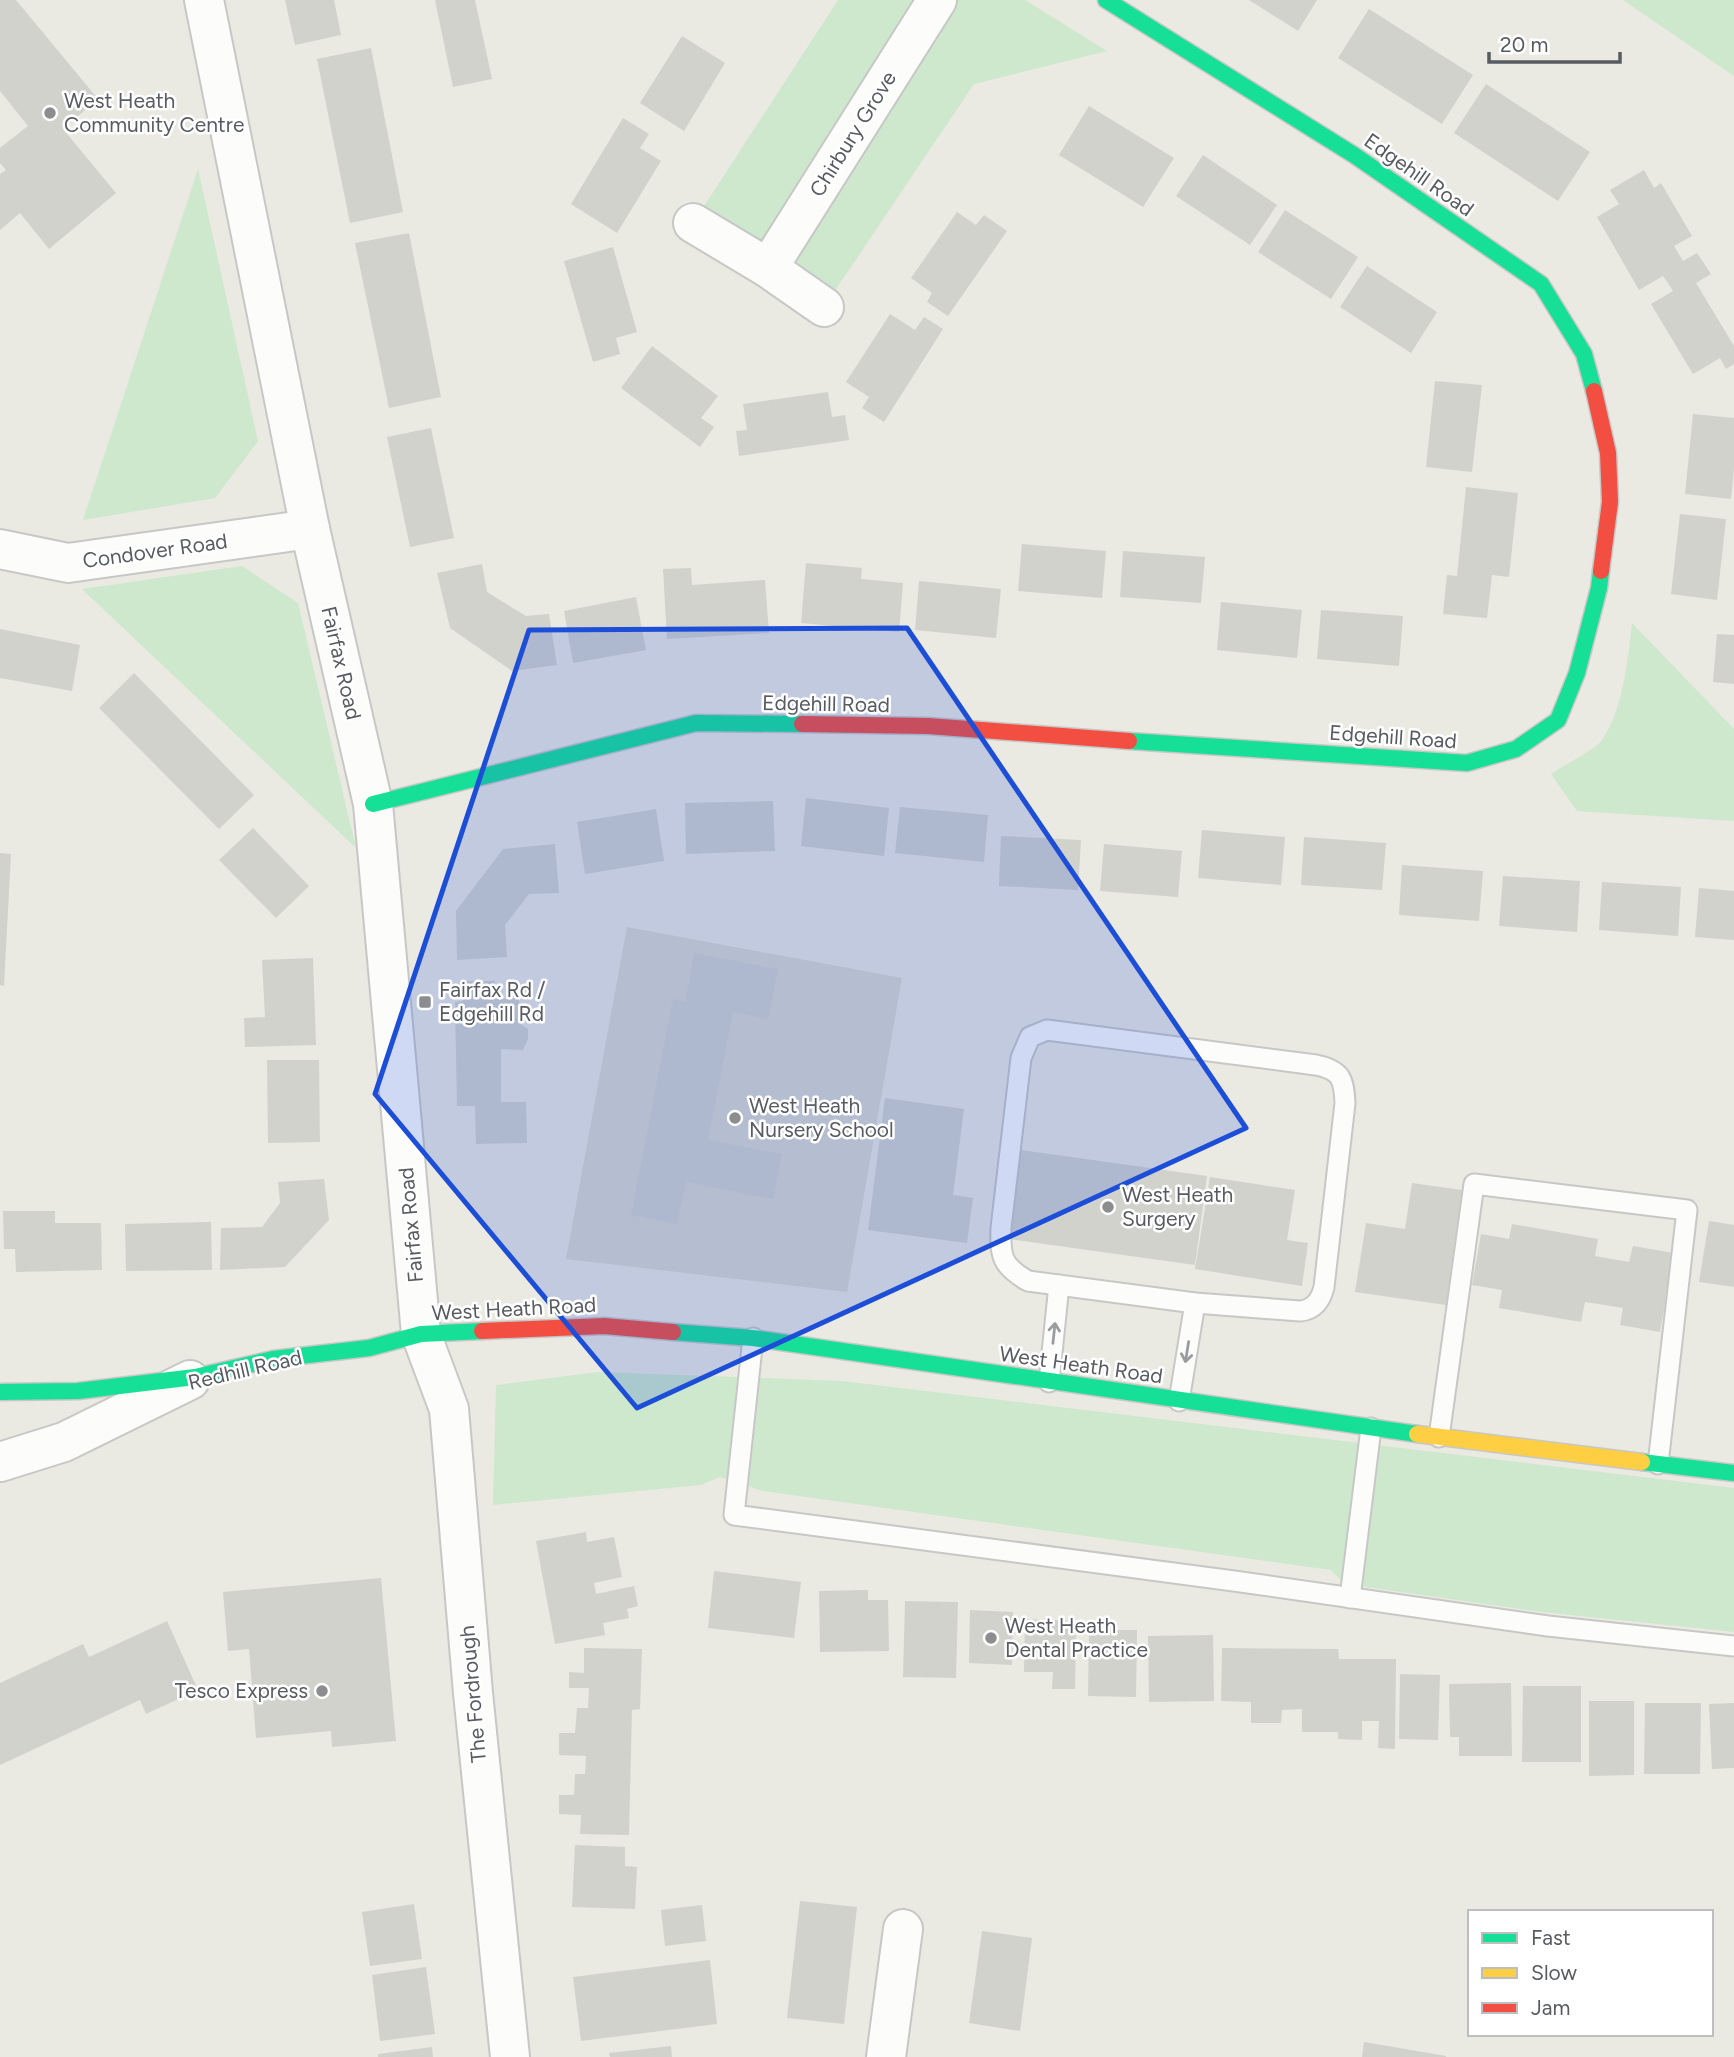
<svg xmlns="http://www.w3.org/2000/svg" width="1734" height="2057" font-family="Figtree,sans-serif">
<rect width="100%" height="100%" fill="#eae9e2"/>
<!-- education -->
<polygon fill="#dbd9d0" points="627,927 902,978 847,1292 566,1259"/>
<!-- green -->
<g fill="#cee8ce">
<polygon points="838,0 1025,0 1107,51 974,84 824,307 693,223"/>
<polygon points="1623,0 1734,0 1734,76"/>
<polygon points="198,169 258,441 215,498 83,520"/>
<polygon points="242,566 298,603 356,848 82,589"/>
<path d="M1632,623L1734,729V821L1577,811L1551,774C1562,766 1595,750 1602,740C1623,711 1628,658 1632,623Z"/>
<polygon points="598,1372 842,1381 1734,1488 1734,1632 1542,1612 1345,1584 1331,1570 763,1491 720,1477 701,1485 493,1505 496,1385"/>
</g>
<!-- building -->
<g fill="#d2d2cd">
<polygon points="0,0 16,0 98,99 63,129 116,193 49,249 20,213 0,230 0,174 6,170 0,163 0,148 28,126 0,91"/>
<polygon points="285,0 334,0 341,35 295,45"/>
<polygon points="435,0 475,0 492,79 453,87"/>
<polygon points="1249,0 1317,0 1298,31"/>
<polygon points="1369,9 1473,75 1442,124 1338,58"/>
<polygon points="682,36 725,63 684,131 640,103"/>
<polygon points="371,48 403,212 350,223 317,59"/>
<polygon points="1486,84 1590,152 1558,201 1454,133"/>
<polygon points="1089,106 1174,158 1143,207 1059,155"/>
<polygon points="623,118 649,134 640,148 661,161 617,233 571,204"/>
<polygon points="1203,155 1277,205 1250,245 1176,196"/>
<polygon points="1644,170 1654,188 1661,183 1692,236 1674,246 1683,261 1697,253 1711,274 1696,283 1734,346 1734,364 1726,369 1720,358 1693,374 1651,304 1673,291 1668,283 1663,276 1639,290 1597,217 1619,204 1610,190"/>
<polygon points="1285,210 1358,257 1331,299 1258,252"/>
<polygon points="957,212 976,225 984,215 1007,231 948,316 927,302 932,293 911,278"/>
<polygon points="409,233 441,397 389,408 355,243"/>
<polygon points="613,247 637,332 616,338 620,354 593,362 564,261"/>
<polygon points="1367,266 1437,312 1411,353 1340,307"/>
<polygon points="890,314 915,330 924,317 943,329 884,422 862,408 869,397 846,382"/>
<polygon points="652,346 718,396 701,418 714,427 700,447 621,388"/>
<polygon points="1435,381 1482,385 1472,472 1426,467"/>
<polygon points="828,392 832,417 845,415 849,440 739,456 736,431 747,430 743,404"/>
<polygon points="1693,414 1734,418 1734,468 1731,499 1685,494"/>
<polygon points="431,428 454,538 410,547 387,437"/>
<polygon points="1466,487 1518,493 1509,577 1492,575 1487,618 1443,614 1447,575 1457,576"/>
<polygon points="1680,514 1726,519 1717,600 1671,594"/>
<polygon points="1022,544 1106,551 1102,598 1018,591"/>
<polygon points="1123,551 1205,557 1201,603 1120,597"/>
<polygon points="806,563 862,568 861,579 903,583 899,632 801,623"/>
<polygon points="482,564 487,592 526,616 549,614 557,665 512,671 450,628 437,573"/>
<polygon points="691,568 692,585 765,580 769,633 667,639 663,569"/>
<polygon points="919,581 1001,589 996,638 915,630"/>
<polygon points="636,597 646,650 573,663 564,611"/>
<polygon points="1221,602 1302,610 1297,658 1217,650"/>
<polygon points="1321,610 1403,616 1399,666 1317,659"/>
<polygon points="0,629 80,645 72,691 0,678"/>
<polygon points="1717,634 1734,635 1734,684 1713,682"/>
<polygon points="134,673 254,795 219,829 99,708"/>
<polygon points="806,798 889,808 884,856 801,846"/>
<polygon points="773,801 775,851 686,854 685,803"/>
<polygon points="900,807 988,815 984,862 895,853"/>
<polygon points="656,809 664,861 585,874 577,822"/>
<polygon points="253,828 309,886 276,918 219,860"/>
<polygon points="1202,830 1285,837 1281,885 1198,878"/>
<polygon points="1001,836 1081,840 1078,890 999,886"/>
<polygon points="1304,837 1386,843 1382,890 1301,885"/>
<polygon points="555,844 559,893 529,894 505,925 507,957 457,960 456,911 503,849"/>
<polygon points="1104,844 1182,851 1178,897 1100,891"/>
<polygon points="0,853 11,854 4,986 0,985"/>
<polygon points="1402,865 1483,871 1479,921 1399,915"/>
<polygon points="1503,876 1580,881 1577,932 1499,926"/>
<polygon points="1602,882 1681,887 1678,936 1599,930"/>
<polygon points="1699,888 1734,891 1734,940 1695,937"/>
<polygon points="694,953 778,969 768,1019 733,1012 708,1140 782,1154 773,1199 686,1182 677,1224 631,1215 673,999 685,1002"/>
<polygon points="313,958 316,1045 245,1047 244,1018 265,1017 262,960"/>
<polygon points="463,981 495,981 496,999 519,998 520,1024 528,1029 528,1039 523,1050 501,1049 501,1102 526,1102 527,1143 476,1144 475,1106 457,1106 455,1002 463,1001"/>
<polygon points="267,1060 319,1060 320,1142 268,1143"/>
<polygon points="885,1098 964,1109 953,1195 973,1198 967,1243 868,1230"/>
<polygon points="1021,1150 1207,1176 1195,1265 1009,1239"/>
<polygon points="1210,1177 1295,1190 1287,1240 1308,1243 1302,1286 1195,1269"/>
<polygon points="324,1179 329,1220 285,1267 220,1270 221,1228 262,1227 280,1203 278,1182"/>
<polygon points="1412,1183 1462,1190 1446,1305 1355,1292 1366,1223 1405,1229"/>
<polygon points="3,1211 55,1211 55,1223 101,1223 102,1270 16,1272 15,1249 4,1249"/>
<polygon points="1709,1221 1734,1225 1734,1287 1699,1282"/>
<polygon points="211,1222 212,1270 126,1271 125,1224"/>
<polygon points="1512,1224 1598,1239 1595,1256 1629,1262 1633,1246 1674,1253 1660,1332 1620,1325 1623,1308 1585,1302 1581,1322 1499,1308 1502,1290 1472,1285 1481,1234 1509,1239"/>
<polygon points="586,1532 587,1542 614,1537 622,1577 594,1583 596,1594 634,1586 638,1606 627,1609 629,1618 603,1623 605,1635 555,1644 536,1541"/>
<polygon points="714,1571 801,1582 794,1638 708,1628"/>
<polygon points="381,1578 396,1741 332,1747 331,1731 256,1738 249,1649 228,1651 223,1592"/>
<polygon points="868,1590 868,1600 888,1600 889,1651 820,1652 819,1591"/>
<polygon points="905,1601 958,1602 956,1678 903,1677"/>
<polygon points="970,1610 1013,1612 1012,1665 969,1663"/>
<polygon points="1025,1619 1076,1621 1075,1689 1052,1689 1053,1672 1024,1672"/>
<polygon points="167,1621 198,1690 146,1714 140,1700 0,1765 0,1683 83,1644 89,1657"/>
<polygon points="1089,1630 1137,1630 1136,1697 1088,1696"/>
<polygon points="1213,1635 1214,1701 1149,1702 1148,1636"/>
<polygon points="584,1648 642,1649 640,1709 632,1710 629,1835 580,1834 581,1815 559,1814 559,1795 574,1795 575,1774 585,1774 586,1756 559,1755 559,1733 575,1733 577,1708 588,1708 589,1688 569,1688 569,1672 584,1673"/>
<polygon points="1222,1648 1338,1649 1339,1659 1396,1659 1395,1749 1378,1748 1379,1721 1362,1721 1362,1740 1338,1739 1338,1732 1302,1732 1302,1709 1282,1710 1281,1723 1251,1723 1251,1702 1221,1701"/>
<polygon points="1400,1674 1440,1675 1438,1740 1399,1739"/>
<polygon points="1511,1683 1512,1756 1459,1756 1459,1737 1450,1737 1449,1684"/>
<polygon points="1523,1686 1581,1686 1581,1762 1522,1762"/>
<polygon points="1589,1701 1634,1701 1634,1775 1589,1776"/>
<polygon points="1645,1703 1701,1703 1700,1774 1644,1774"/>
<polygon points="1734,1703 1734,1768 1712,1769 1709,1704"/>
<polygon points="575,1845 625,1847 625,1866 637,1867 635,1909 572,1907"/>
<polygon points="800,1901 857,1907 844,2024 787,2018"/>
<polygon points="414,1904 422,1959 370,1966 362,1912"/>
<polygon points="702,1905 706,1941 665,1946 661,1910"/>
<polygon points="982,1931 1032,1938 1020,2031 969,2023"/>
<polygon points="710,1960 717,2024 581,2041 573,1977"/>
<polygon points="426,1967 435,2034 380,2041 372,1975"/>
<polygon points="1364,2042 1446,2056 1446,2057 1362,2057"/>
<polygon points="671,2046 672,2057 610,2057 609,2053"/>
<polygon points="432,2047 433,2057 378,2057 378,2054"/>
</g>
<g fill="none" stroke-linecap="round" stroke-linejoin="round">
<!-- lane casing -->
<g stroke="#c7c8c6" stroke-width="23">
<g id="lane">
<path d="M1047,1030L1316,1065C1341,1070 1344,1079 1345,1103L1324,1287C1321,1300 1314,1310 1300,1311L1195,1303L1028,1281C1002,1266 1000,1257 1001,1228L1021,1058L1030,1037Z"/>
<polyline points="753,1338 734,1515 1234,1581 1548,1626 1734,1646"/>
<polyline points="1049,1382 1059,1285"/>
<polyline points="1179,1401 1195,1303"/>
<polyline points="1439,1437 1474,1184 1687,1210 1658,1464"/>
<polyline points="1350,1598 1371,1428"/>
</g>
</g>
<!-- street casing -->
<g stroke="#c7c8c6" stroke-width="42">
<g id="street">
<polyline points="204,0 310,529 373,804 421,1334 449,1409 473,1693 510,2057"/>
<polyline points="693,223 768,268 824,307"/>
<polyline points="768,268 937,0"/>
<polyline points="0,549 68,563 310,529"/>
<polyline points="0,1462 64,1442 190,1380"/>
<polyline points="886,2057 903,1929"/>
</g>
</g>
<!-- fast casing -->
<g stroke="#c7c7c6" stroke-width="19">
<g id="fast">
<polyline points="1106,0 1354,155 1541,284 1584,354 1594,391"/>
<polyline points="1129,741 1467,763 1516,749 1558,720 1577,673 1599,588 1601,571"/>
<polyline points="373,804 696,723 802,724"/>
<polyline points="673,1332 753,1338 1417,1434"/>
<polyline points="0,1392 78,1391 195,1377 273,1359 369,1348 421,1334 482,1331"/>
<polyline points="1642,1462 1734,1473"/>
</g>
</g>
<!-- slow casing -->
<g stroke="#c7c7c6" stroke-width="19">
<polyline id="slow" points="1417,1434 1642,1462"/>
</g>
<!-- jam casing -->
<g stroke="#c7c7c6" stroke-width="19">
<g id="jam">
<polyline points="1594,391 1608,453 1610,502 1601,571"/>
<polyline points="802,724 928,726 1129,741"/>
<polyline points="482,1331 604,1326 673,1332"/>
</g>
</g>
<!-- lane -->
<use href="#lane" stroke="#fcfcfb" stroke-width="19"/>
<!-- street -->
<use href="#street" stroke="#fcfcfb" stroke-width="38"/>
<!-- fast -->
<use href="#fast" stroke="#16e098" stroke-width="16"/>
<!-- slow -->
<use href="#slow" stroke="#ffcf43" stroke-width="16"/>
<!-- jam -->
<use href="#jam" stroke="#f24e42" stroke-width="16"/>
</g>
<!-- one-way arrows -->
<defs><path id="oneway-shaft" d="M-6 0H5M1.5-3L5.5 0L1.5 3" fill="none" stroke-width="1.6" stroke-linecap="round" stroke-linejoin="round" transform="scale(1.75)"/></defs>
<g stroke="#9a9c9f">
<use href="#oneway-shaft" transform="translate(1054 1333) rotate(-84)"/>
<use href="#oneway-shaft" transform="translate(1187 1352) rotate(99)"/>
</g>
<!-- marked area -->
<path fill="#1d4ed8" fill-opacity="0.2" stroke="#1d4ed8" stroke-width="5" stroke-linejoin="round" d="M907,628L1246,1128L637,1408L375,1094L529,630Z"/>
<!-- markers -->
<g fill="#8b8d8f" stroke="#fff" stroke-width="2.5">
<circle cx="50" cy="113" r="7"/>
<rect x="418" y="995" width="14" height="14" rx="3.5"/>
<circle cx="735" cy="1118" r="7"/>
<circle cx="1108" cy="1207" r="7"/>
<circle cx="991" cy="1638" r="7"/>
<circle cx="322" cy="1691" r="7"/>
</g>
<g text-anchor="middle" stroke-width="5" stroke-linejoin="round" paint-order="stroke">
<!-- poi labels -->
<g font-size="21" fill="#585c62" stroke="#fff" text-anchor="start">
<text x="64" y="108">West Heath<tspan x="64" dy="24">Community Centre</tspan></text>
<text x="439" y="997">Fairfax Rd /<tspan x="439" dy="24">Edgehill Rd</tspan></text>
<text x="749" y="1113">West Heath<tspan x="749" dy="24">Nursery School</tspan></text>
<text x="1122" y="1202">West Heath<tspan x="1122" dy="24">Surgery</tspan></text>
<text x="1005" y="1633">West Heath<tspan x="1005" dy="24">Dental Practice</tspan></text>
<text x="308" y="1698" text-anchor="end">Tesco Express</text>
</g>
<!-- street labels -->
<g font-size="21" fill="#585c62" stroke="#fff">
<text transform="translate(853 134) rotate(-58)" y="7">Chirbury Grove</text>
<text transform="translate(1419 175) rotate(35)" y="7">Edgehill Road</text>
<text transform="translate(155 551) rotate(-8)" y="7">Condover Road</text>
<text transform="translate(341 663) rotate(77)" y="7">Fairfax Road</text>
<text transform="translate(826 704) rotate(1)" y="7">Edgehill Road</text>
<text transform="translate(1393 737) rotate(4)" y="7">Edgehill Road</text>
<text transform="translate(411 1225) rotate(-95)" y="7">Fairfax Road</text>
<text transform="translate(514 1309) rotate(-3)" y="7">West Heath Road</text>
<text transform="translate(1081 1365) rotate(8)" y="7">West Heath Road</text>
<text transform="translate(245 1370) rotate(-13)" y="7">Redhill Road</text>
<text transform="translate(473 1694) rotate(-95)" y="7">The Fordrough</text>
</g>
</g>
<!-- legend -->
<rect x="1468" y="1910" width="245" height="126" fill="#ffffff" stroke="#bcbec0" stroke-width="2"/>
<rect x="1482" y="1933" width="35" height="10" fill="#16e098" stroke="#bcbec0" stroke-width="2"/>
<text x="1531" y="1945" font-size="21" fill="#585c62">Fast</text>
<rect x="1482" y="1968" width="35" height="10" fill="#ffcf43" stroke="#bcbec0" stroke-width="2"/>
<text x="1531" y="1980" font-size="21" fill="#585c62">Slow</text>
<rect x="1482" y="2003" width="35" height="10" fill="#f24e42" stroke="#bcbec0" stroke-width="2"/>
<text x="1531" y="2015" font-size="21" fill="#585c62">Jam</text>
<!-- scale -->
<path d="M1489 52v10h131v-10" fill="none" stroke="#585c62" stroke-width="3.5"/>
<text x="1500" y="52" font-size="21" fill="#585c62" stroke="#ffffff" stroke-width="5" paint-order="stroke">20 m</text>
</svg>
